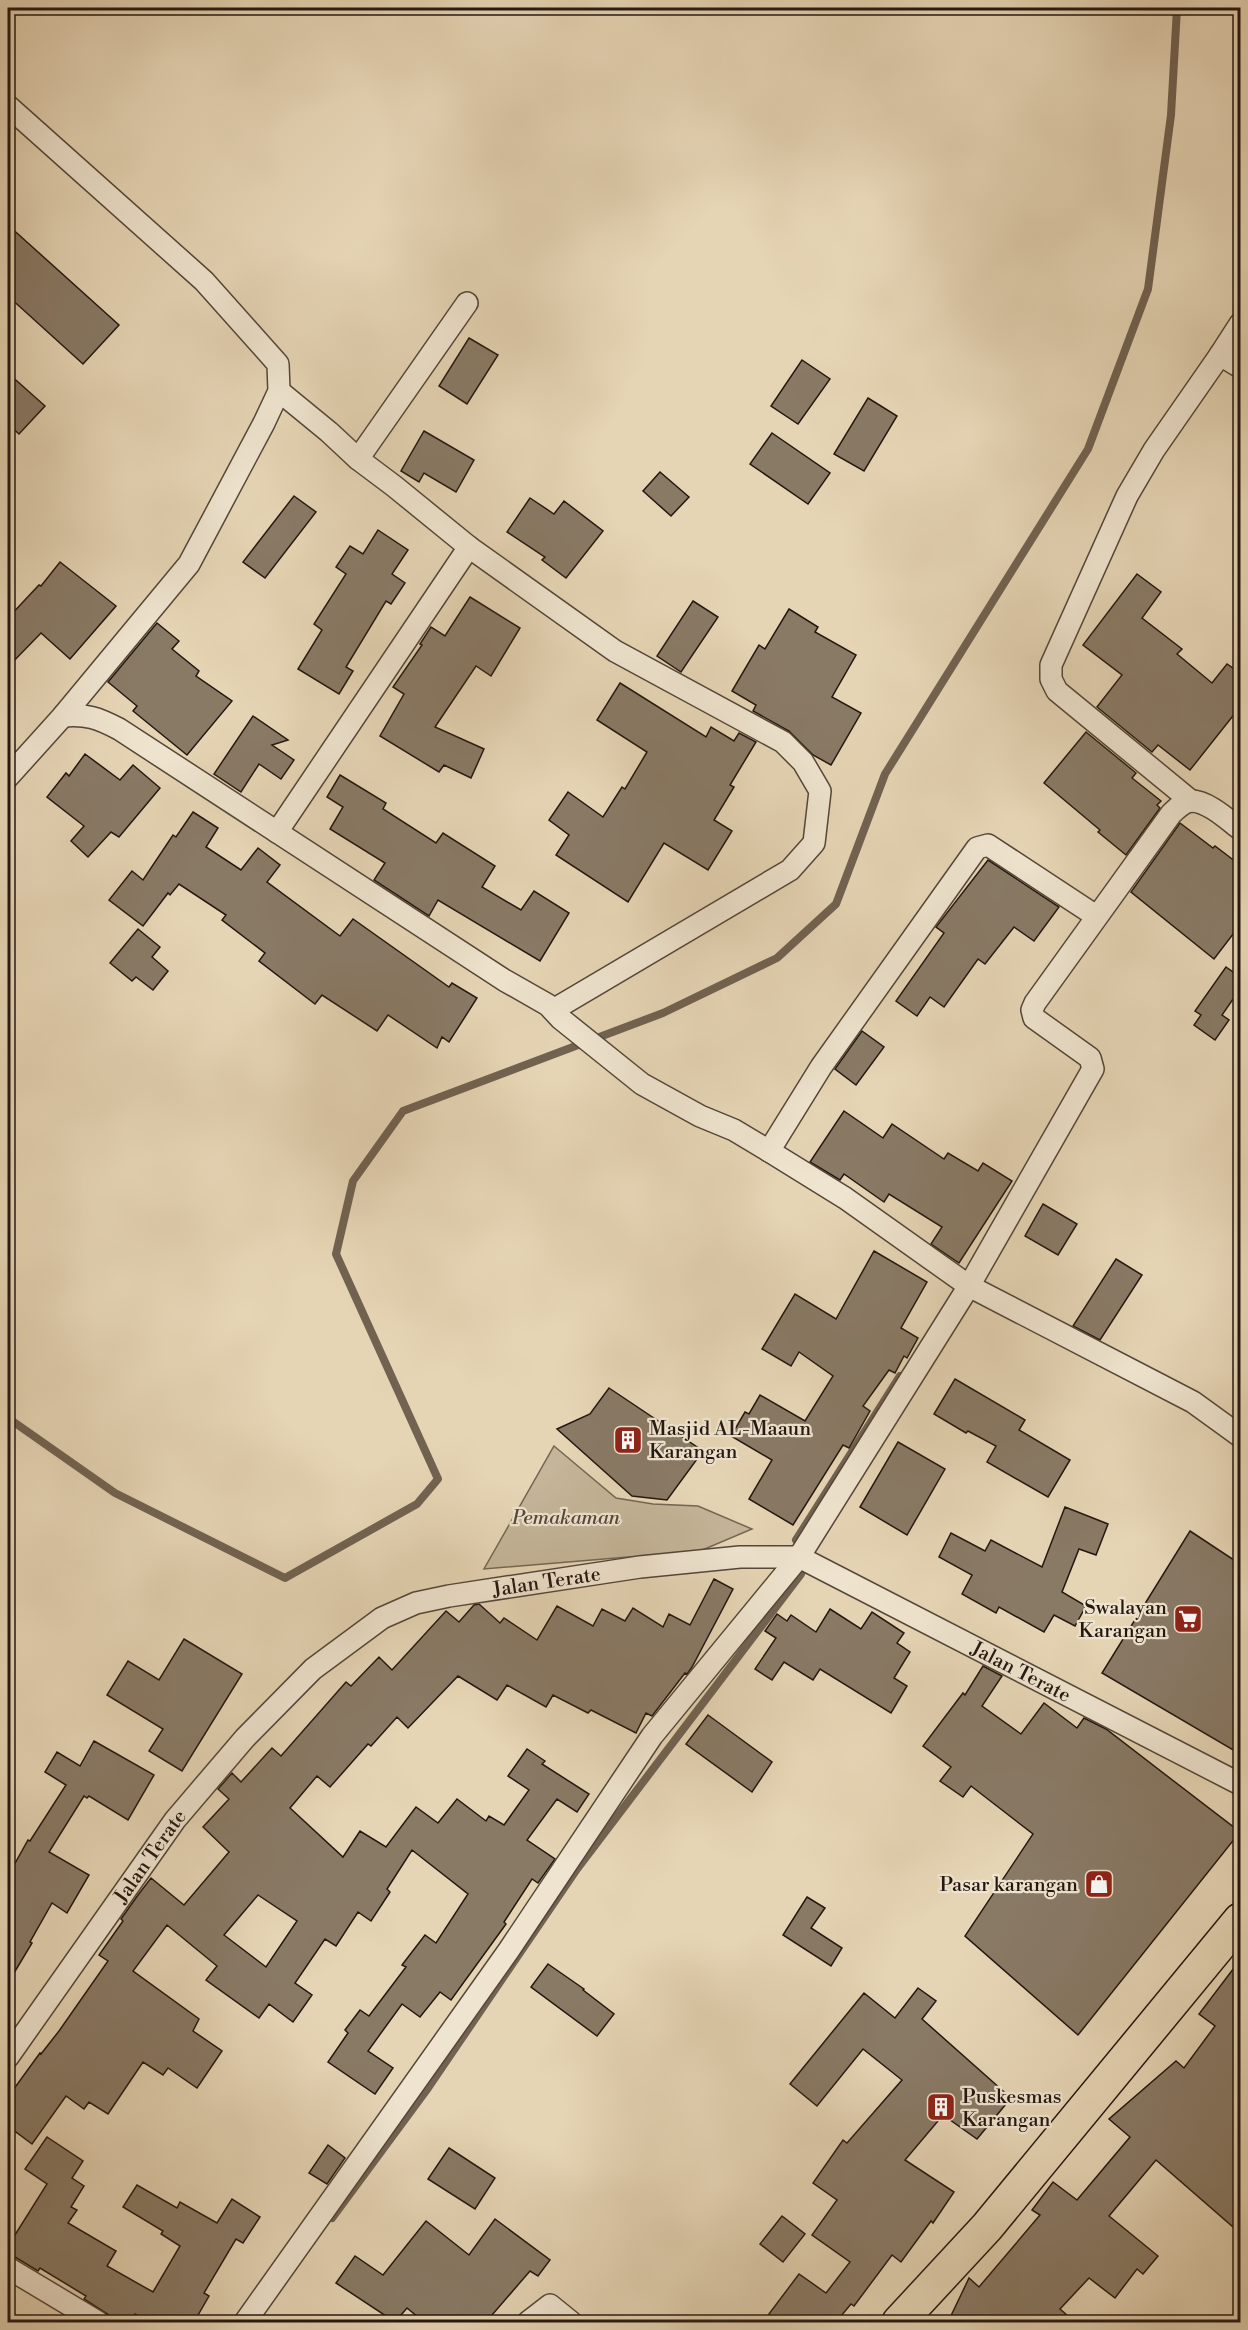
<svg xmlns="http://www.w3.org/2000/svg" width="1248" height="2330" font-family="'Libre Bodoni',serif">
<rect width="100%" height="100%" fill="#e6d5b5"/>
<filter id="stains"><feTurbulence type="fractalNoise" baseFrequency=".00333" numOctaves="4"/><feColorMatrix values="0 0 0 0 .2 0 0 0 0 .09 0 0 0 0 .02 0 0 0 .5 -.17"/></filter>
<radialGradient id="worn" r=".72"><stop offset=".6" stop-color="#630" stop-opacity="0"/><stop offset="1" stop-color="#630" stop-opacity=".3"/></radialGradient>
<!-- green -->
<polygon fill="#c5b599" stroke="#746654" stroke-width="1.5" points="554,1446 616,1498 653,1504 698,1506 752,1529 700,1551 484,1569"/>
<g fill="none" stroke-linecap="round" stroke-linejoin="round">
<!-- stream -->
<g stroke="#716251" stroke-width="8">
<polyline points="8,1418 115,1493 285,1578 417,1504 438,1479 336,1254 353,1181 403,1111 663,1013 777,958 836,904 885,774 1088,449 1148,289 1171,115 1177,8"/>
<polyline points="796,1540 900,1376"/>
<polyline points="332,2218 428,2088 577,1869 801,1574"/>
</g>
</g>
<!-- building -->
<g fill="#897a66" stroke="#241710" stroke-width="1.5" fill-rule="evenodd">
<polygon points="8,225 119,325 83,364 8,296"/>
<polygon points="469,338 498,355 467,404 439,386"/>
<polygon points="802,360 830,379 798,424 771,406"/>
<polygon points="8,373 45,406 19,434 8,424"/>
<polygon points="868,398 897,416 864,471 834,454"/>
<polygon points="424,431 474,460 456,492 424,473 419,482 401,471"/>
<polygon points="772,433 830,473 808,504 750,464"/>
<polygon points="660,472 689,497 671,516 643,491"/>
<polygon points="294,496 316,512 265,578 243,562"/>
<polygon points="530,498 554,514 564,501 603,531 566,578 542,560 545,557 507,532"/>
<polygon points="378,530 408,550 392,574 405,583 391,604 386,601 346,667 353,671 339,694 298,669 322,630 314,624 346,574 336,567 350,546 363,554"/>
<polygon points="60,562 116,606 70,659 41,633 8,667 8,618 39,585 41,586"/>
<polygon points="1137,574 1161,592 1142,618 1182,649 1177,654 1212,683 1227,664 1240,673 1240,707 1190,770 1158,745 1152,752 1097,707 1122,675 1083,645"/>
<polygon points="470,597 520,628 491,676 476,666 435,727 484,749 471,778 444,765 439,772 380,736 404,694 393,687 422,645 420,644 431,627 445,636"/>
<polygon points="693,601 718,617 681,672 657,656"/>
<polygon points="789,609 818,627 815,632 856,655 832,697 861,713 831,765 813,755 789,731 753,711 756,705 732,691 759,645 765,649"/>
<polygon points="157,623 179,641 172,649 199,671 196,676 232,701 187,755 133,711 137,706 108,682"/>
<polygon points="620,683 706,737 711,727 734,741 739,733 756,742 730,785 734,787 714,820 732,831 708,870 664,843 628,902 556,855 569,835 549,820 568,792 603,817 622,787 625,789 647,752 597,720"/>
<polygon points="253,716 288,740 272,745 294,760 281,779 259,764 241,792 214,774"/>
<polygon points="1086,732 1136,773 1132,778 1161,801 1157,805 1160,808 1126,855 1098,832 1100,830 1044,783"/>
<polygon points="85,754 120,780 133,765 160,788 119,837 111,832 88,857 71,841 84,826 47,797 66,773 69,776"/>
<polygon points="340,775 386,803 383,809 436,843 443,833 495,866 482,887 521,910 534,891 569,913 540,961 438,900 429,916 374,880 385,863 330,829 343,807 327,797"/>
<polygon points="193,812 218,828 206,847 241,870 258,848 280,865 267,882 340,936 353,919 449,987 452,983 477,998 449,1042 442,1037 437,1048 388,1015 377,1031 322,995 315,1004 259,961 265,953 222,920 226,915 179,884 170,895 168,893 143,926 109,900 132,871 143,880 173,835 176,837"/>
<polygon points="1180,823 1213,848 1215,846 1240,865 1240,925 1214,959 1131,892"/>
<polygon points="988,860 1059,907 1034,941 1014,927 985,964 978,959 944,1007 930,997 917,1016 896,1001 944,933 936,927"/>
<polygon points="138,929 160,947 152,957 168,971 153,990 136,977 132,981 110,963"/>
<polygon points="1226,967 1240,977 1240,989 1222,1015 1229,1020 1215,1040 1194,1025 1201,1015 1195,1011"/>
<polygon points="862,1031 884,1047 856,1085 835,1069"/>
<polygon points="844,1111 883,1138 892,1124 944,1159 948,1153 978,1171 983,1163 1012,1181 959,1263 931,1244 942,1227 889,1194 884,1202 844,1174 840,1180 810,1162"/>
<polygon points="1043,1204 1077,1224 1058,1255 1025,1236"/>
<polygon points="874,1251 927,1282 901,1328 918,1338 907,1358 904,1356 895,1373 889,1370 863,1406 870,1411 849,1448 843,1445 793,1525 749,1499 772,1460 731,1436 745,1412 749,1414 760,1395 805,1421 833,1376 799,1352 791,1366 762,1349 795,1294 836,1319"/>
<polygon points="1116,1259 1142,1275 1100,1340 1073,1326"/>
<polygon points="955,1379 1025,1420 1019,1430 1070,1460 1048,1497 987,1462 996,1446 968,1431 966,1433 934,1414"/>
<polygon points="609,1388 703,1451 667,1500 632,1496 557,1429 590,1414"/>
<polygon points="898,1442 945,1469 907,1535 860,1507"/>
<polygon points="1065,1507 1108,1524 1096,1555 1079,1549 1062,1592 1086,1606 1075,1626 1054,1615 1044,1632 999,1607 996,1613 962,1594 972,1575 939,1557 951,1533 985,1551 991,1540 1042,1567"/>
<polygon points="1190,1531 1240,1564 1240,1754 1102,1673"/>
<path d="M714,1579L733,1589L692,1667L687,1674L685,1673L652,1716L646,1713L636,1733L591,1710L588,1713L553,1695L546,1707L507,1685L497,1700L458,1676L408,1728L397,1717L371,1746L368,1744L330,1787L317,1776L290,1808L343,1857L360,1831L386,1847L416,1807L438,1823L457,1799L486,1821L489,1816L504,1825L529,1790L508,1776L527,1749L545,1761L542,1764L589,1794L577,1812L557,1799L527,1840L555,1859L538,1883L532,1879L504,1922L506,1924L451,2000L440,1992L420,2017L402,2004L368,2051L393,2068L375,2094L328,2062L348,2033L345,2030L360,2010L369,2016L406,1967L402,1965L425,1935L436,1943L468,1894L412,1850L387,1889L390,1892L371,1921L358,1912L336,1946L325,1939L295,1983L312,1995L293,2022L269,2004L259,2018L206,1980L217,1966L167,1925L133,1971L199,2019L193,2031L222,2051L197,2088L168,2068L163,2075L143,2062L108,2114L89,2102L84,2109L66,2096L32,2144L8,2126V2097L40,2053L41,2054L59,2031L108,1961L99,1955L123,1921L121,1919L138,1895L151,1878L184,1905L229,1852L203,1827L229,1799L218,1789L232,1773L241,1782L272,1748L281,1756L346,1682L351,1686L379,1657L392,1670L446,1611L459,1622L474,1605L479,1604L500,1623L504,1618L537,1640L557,1606L593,1626L602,1609L625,1621L633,1608L663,1627L669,1614L690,1625ZM258,1895L297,1921L266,1967L224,1935Z"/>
<polygon points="830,1609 861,1629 872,1612 904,1633 897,1643 910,1652 894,1678 907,1686 891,1713 820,1669 813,1680 784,1662 772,1680 755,1669 776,1638 765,1631 777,1614 787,1621 791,1615 816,1632"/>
<polygon points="184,1639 242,1674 182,1771 149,1751 163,1729 107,1695 128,1661 159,1680"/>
<polygon points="983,1666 1002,1676 982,1706 1021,1734 1044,1703 1077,1728 1084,1718 1106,1729 1240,1832 1078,2035 965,1936 1033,1834 971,1786 963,1797 940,1781 951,1767 923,1746 963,1693 965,1695"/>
<polygon points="708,1715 772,1762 752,1792 686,1744"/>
<polygon points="94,1741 154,1775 128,1820 89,1796 87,1798 84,1796 49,1852 89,1875 67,1913 52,1903 30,1942 32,1943 8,1983 8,1892 14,1882 8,1878 8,1876 28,1840 30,1841 66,1785 45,1772 57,1752 80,1766"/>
<polygon points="807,1897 825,1908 811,1928 842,1948 831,1966 783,1935"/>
<polygon points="1240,1960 1240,2233 1156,2160 1109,2216 1158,2256 1143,2274 1137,2269 1115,2298 1089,2278 1060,2309 1075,2322 948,2322 969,2278 979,2287 1013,2247 1040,2215 1032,2210 1053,2182 1077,2200 1130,2137 1109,2119 1176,2061 1184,2068 1215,2026 1199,2014"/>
<polygon points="548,1964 584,1989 583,1990 614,2014 597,2036 531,1987"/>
<polygon points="918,1988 936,2001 922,2019 1011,2098 977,2139 943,2115 905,2160 954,2192 933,2223 931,2221 901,2262 892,2255 854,2306 851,2304 836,2322 763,2322 799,2274 826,2293 850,2262 812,2235 837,2200 813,2183 843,2140 847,2143 902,2080 863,2049 817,2106 790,2084 864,1993 895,2018"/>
<polygon points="47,2137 83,2161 72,2178 84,2186 71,2207 77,2210 68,2223 116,2251 107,2266 153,2292 180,2246 161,2234 163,2231 123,2207 137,2185 177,2208 180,2202 217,2223 232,2199 260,2217 243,2243 236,2239 204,2293 209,2296 194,2322 149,2322 135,2314 130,2322 111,2322 109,2315 84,2299 86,2296 40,2268 38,2271 15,2257 8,2255 8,2246 47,2184 25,2169"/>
<polygon points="328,2145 345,2158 327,2184 309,2173"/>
<polygon points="449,2148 495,2178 475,2209 428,2179"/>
<polygon points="782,2216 805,2234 783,2262 760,2244"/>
<polygon points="495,2219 550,2260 538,2276 530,2271 486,2322 424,2322 407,2308 395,2322 336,2283 355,2256 383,2275 426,2221 469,2255"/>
</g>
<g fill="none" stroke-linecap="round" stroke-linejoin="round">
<!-- minor casing -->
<g stroke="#544639" stroke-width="24">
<g id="minor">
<polyline points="8,106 204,281 278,364 279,391 264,423 189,564 63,716 8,777"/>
<polyline points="1240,324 1220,355 1240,367"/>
<polyline points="279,391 329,432 358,459 394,486 469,547 615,651 783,742 803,762 820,791 814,843 790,870 553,1010"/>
<polyline points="358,459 467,303"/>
<path d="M63,716C87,714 98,718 119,729L504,980L548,1005L561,1019L642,1084L700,1116L734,1130L769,1151L845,1198L969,1286L1193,1402L1240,1436"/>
<polyline points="1191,801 1057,691 1051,679 1051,665 1127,496 1154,450 1220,355"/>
<polyline points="277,832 469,547"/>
<polyline points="769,1151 821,1067 977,848 988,845 1096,916"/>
<path id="s1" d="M8,2057L175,1820L245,1738L313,1669L382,1618L416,1603L449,1596L640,1567L740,1557H799L1240,1784"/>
<polyline points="8,2268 98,2322"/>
<path d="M245,2322L509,1950L652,1736L799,1557L969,1286L1093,1069L1090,1058L1034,1018L1032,1010L1035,1003L1171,814C1176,809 1183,802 1191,801C1208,801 1228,820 1240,829"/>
<polyline points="528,2322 550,2305 571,2322"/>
</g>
</g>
<!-- trunk casing -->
<g stroke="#241710" stroke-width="36">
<polyline id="trunk" points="899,2322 987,2227 1240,1920"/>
</g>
<!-- minor -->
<use href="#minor" stroke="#efe4cf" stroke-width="21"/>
<!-- trunk -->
<use href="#trunk" stroke="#e6d5b5" stroke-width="33"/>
</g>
<!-- icons -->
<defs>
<g id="building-square" transform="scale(1.5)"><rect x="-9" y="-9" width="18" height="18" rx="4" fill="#8f2418" stroke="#efe4cf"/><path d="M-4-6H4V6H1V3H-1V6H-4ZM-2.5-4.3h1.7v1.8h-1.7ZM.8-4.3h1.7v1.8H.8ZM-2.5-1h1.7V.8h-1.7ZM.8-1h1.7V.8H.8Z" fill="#fff"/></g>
<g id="supermarket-square" transform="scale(1.5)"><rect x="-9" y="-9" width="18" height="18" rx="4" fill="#8f2418" stroke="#efe4cf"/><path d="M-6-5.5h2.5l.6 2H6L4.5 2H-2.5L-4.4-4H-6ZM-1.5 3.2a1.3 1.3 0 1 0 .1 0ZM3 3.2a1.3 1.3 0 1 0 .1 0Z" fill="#fff"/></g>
<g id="shop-square" transform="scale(1.5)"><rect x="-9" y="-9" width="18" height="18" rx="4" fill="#8f2418" stroke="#efe4cf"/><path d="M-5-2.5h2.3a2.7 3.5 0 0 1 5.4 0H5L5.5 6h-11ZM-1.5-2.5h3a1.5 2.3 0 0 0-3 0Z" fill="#fff"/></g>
</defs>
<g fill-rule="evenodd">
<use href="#building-square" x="628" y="1440"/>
<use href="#supermarket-square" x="1188" y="1619"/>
<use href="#shop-square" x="1099" y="1884"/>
<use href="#building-square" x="941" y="2107"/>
</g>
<g text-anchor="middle" stroke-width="4.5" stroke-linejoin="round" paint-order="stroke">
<!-- poi labels -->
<g font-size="20" fill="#241710" stroke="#efe4cf" text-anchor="start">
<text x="649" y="1435">Masjid AL-Maaun<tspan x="649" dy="23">Karangan</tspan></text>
<text x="1167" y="1614" text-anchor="end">Swalayan<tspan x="1167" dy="23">Karangan</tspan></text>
<text x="1078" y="1891" text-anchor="end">Pasar karangan</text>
<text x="962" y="2103">Puskesmas<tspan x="962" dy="23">Karangan</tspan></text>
</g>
<!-- park labels -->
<g font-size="20" font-style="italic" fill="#544639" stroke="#efe4cf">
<text x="566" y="1524">Pemakaman</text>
</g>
<!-- street labels -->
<g font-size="20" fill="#241710" stroke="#efe4cf">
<text dy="7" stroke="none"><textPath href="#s1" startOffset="750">Jalan Terate</textPath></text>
<text dy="7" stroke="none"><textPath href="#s1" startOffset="1254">Jalan Terate</textPath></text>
<text dy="7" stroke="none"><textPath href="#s1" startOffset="246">Jalan Terate</textPath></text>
</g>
</g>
<!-- margin -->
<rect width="1248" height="2330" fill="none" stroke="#e6d5b5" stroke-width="30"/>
<rect x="9" y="9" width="1230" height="2312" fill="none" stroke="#241710" stroke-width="3"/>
<rect x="15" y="15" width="1218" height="2300" fill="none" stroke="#241710" stroke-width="1.5"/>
<rect width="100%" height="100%" filter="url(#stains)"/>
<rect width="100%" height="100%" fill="url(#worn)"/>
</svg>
